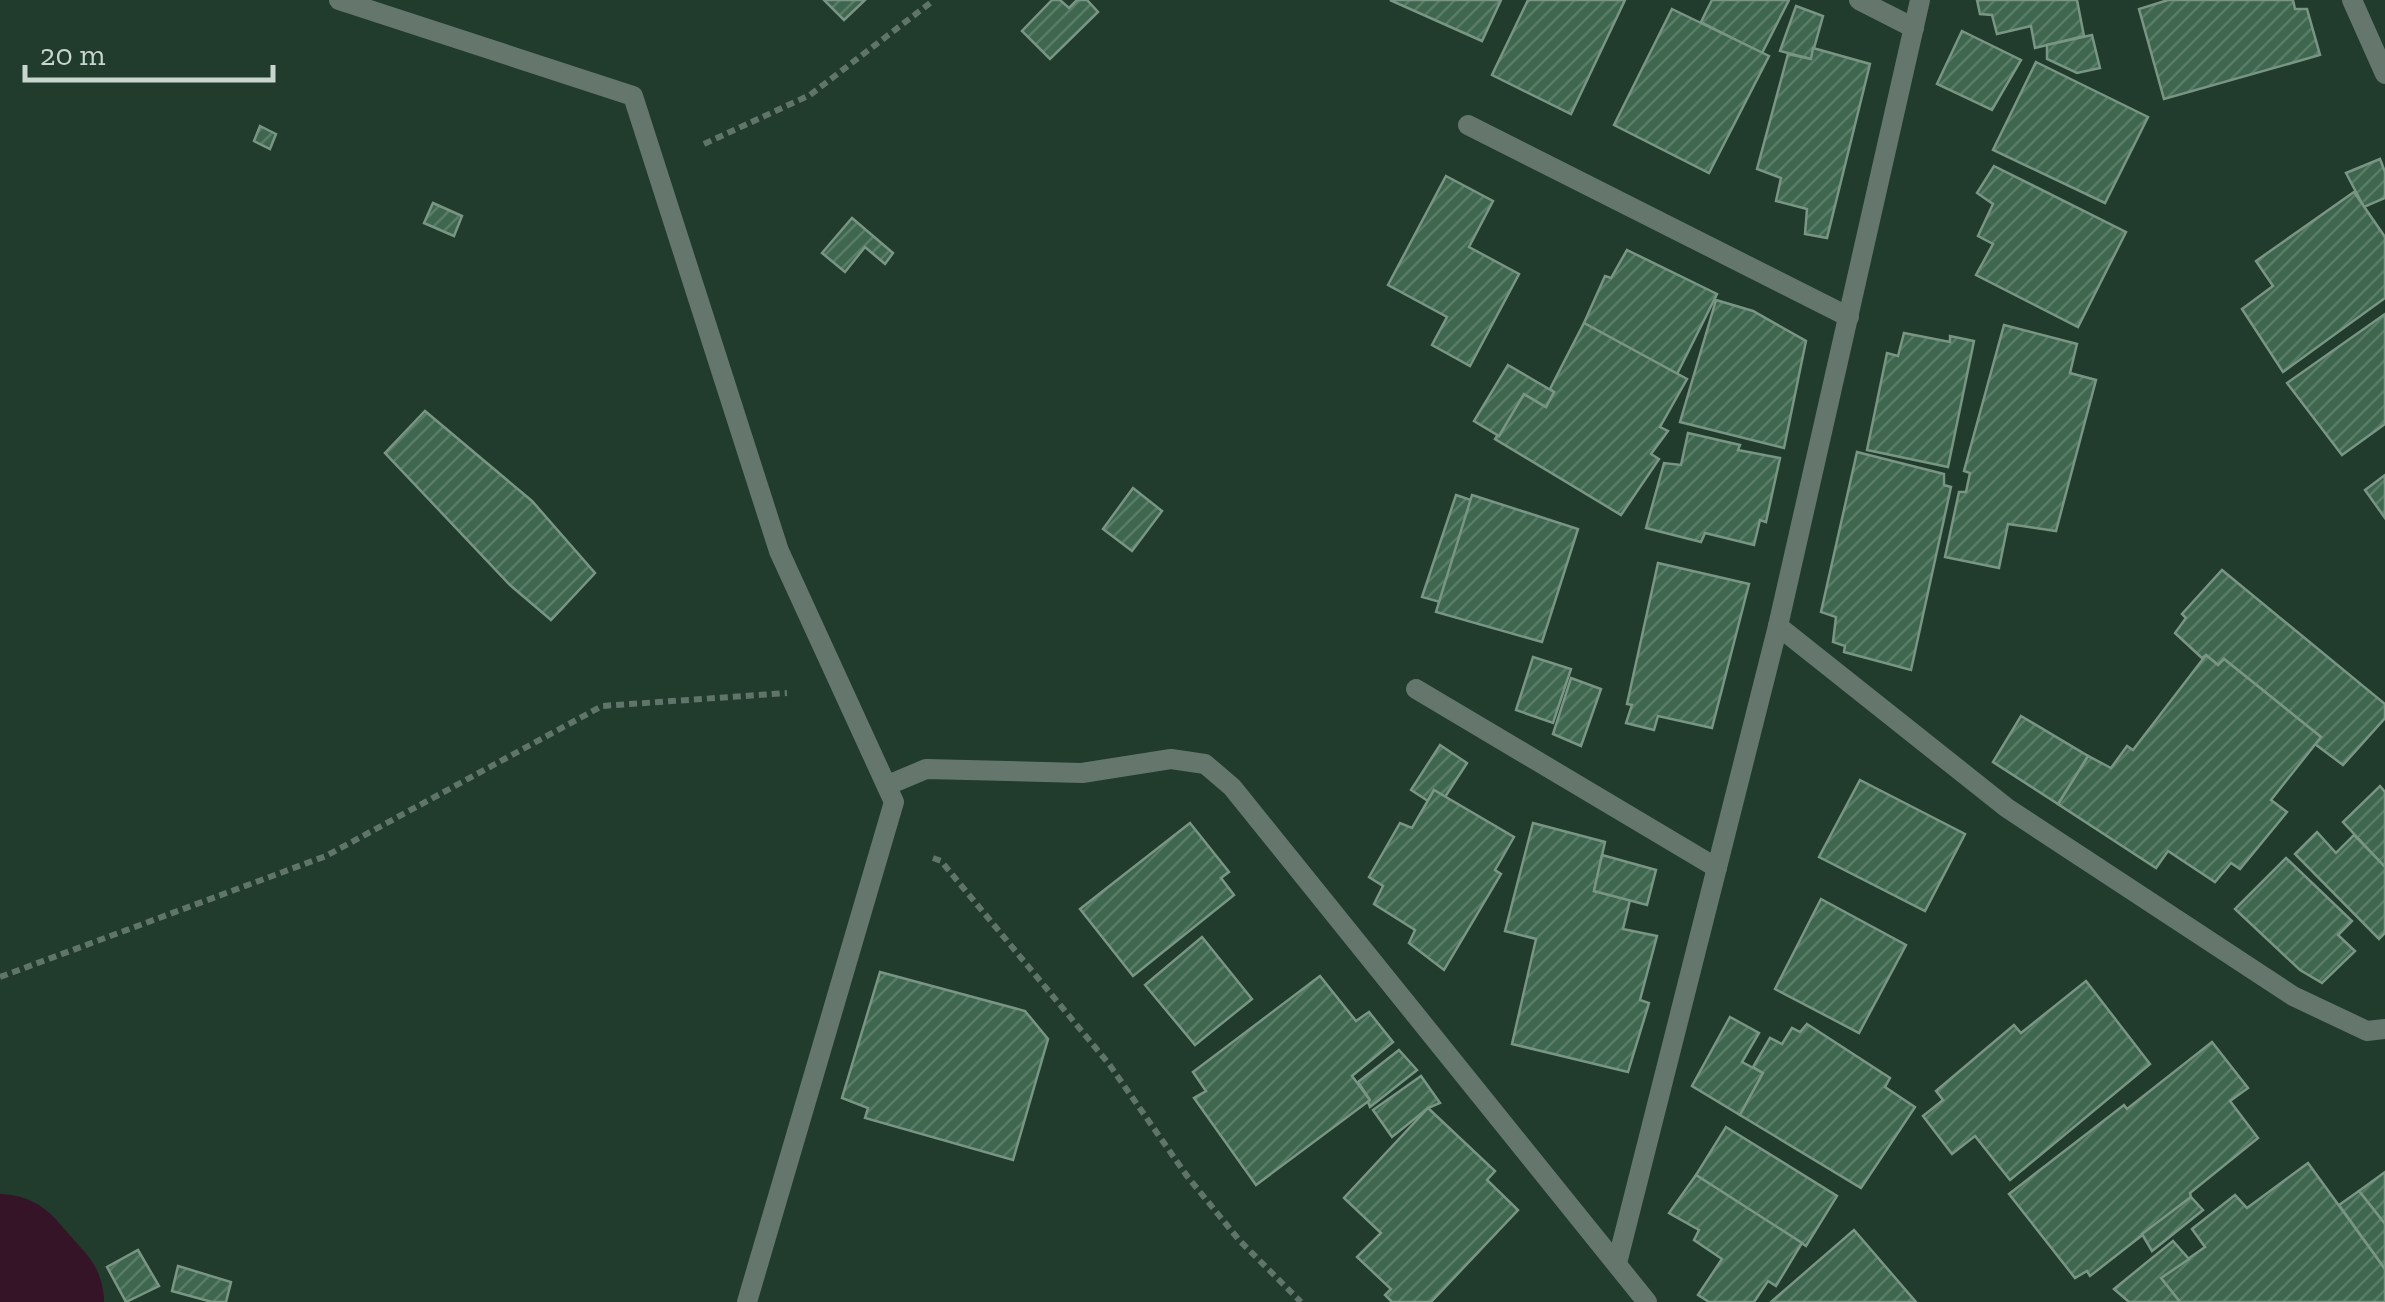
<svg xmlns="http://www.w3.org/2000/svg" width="2385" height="1302" font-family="'Zilla Slab',serif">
<defs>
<pattern id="building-hatch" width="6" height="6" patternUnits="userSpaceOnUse" patternTransform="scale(2.5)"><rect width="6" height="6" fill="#3f674f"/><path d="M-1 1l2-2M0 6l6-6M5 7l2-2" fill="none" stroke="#597c67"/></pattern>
</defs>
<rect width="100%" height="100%" fill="#213b2c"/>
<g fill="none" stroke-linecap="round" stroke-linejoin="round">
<!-- river -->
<polyline stroke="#351427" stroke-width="148" points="0,1268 30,1302"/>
</g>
<!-- building -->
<g fill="url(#building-hatch)" stroke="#799583" stroke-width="2.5">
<polygon points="824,0 865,0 844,20"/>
<polygon points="1052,0 1060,0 1069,8 1077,0 1087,0 1098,12 1050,59 1022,31"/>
<polygon points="1390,0 1501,0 1482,41"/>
<polygon points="1528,0 1625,0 1571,114 1492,75"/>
<polygon points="1712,0 1789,0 1762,53 1701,22"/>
<polygon points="1977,0 2077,0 2084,36 2035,48 2031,26 1997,34 1992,15 1980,14"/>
<polygon points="2168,0 2293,0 2295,9 2307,9 2320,55 2164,99 2139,9"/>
<polygon points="1796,6 1823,16 1811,59 1780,51"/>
<polygon points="1672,9 1769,56 1709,173 1614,125"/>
<polygon points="1962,31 2021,60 1992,110 1937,84"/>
<polygon points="2092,35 2100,68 2077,73 2047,59 2047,45"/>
<polygon points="1813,48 1870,64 1827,238 1805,234 1807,209 1776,201 1781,178 1757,169 1788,54 1811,59"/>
<polygon points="2036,62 2148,117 2105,203 1993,150"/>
<polygon points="260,126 276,134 270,149 254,141"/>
<polygon points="2380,159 2385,172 2385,198 2364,207 2346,173"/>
<polygon points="1994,166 2126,232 2078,327 1976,275 1993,244 1978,236 1993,204 1977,193"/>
<polygon points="1446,176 1493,201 1469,247 1519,274 1470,366 1432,345 1447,317 1388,285"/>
<polygon points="2354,192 2385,237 2385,298 2283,372 2242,309 2273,286 2256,261"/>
<polygon points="433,203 462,216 454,236 424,223"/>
<polygon points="852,218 893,253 885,264 865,247 845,272 822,253"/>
<polygon points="1627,250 1717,294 1677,374 1584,323 1605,276 1611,278"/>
<polygon points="1716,300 1753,311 1806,341 1784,448 1680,422"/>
<polygon points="2385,314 2385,424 2342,455 2287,383"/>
<polygon points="1584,323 1687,379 1660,427 1668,431 1651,454 1659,459 1621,515 1495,439 1524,394 1546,407 1554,392 1550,389"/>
<polygon points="2004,325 2077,344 2070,373 2096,380 2056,531 2008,524 1999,568 1945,557 1959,492 1966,492 1970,473 1964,471"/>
<polygon points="1904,333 1950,342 1950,336 1974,341 1948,467 1867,450 1887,353 1898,356"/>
<polygon points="1508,365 1554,392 1546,407 1524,394 1499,436 1474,421"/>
<polygon points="425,411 532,501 595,573 551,620 510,585 385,453"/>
<polygon points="1688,433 1740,445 1738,450 1780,458 1766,522 1760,520 1754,545 1705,533 1701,542 1646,528 1664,463 1681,465"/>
<polygon points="1857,452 1944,474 1944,485 1951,487 1911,670 1844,652 1845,646 1833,642 1836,617 1821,612"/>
<polygon points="2385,475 2385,518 2365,490"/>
<polygon points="1133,488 1162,511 1132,551 1103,529"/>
<polygon points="1456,495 1471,500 1440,602 1422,597"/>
<polygon points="1472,495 1578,529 1542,642 1436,612"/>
<polygon points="1658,563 1749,584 1712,728 1658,716 1654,730 1626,723 1632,705 1627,704"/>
<polygon points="2222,570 2385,704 2385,718 2343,765 2315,744 2321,737 2224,659 2218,665 2206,655 2202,658 2175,633 2186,618 2182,614"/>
<polygon points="2206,655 2218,665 2224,659 2321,737 2271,800 2287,812 2240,869 2231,863 2215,882 2168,851 2156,868 2058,804 2088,756 2111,768 2127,746 2133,750"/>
<polygon points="1533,657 1571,669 1553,723 1516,710"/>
<polygon points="1571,678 1601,689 1581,746 1553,734"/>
<polygon points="2021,716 2088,756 2058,804 1993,762"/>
<polygon points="1440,745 1467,763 1445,797 1434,790 1428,801 1411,790"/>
<polygon points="1860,780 1965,834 1925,911 1819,857"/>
<polygon points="2380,786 2385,792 2385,867 2343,822"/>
<polygon points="1434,790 1514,837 1495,870 1501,874 1444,970 1409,943 1415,930 1374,904 1383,886 1369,877 1400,823 1412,828"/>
<polygon points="1190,823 1229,872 1221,878 1234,895 1133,976 1080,909"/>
<polygon points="1533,823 1605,842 1594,891 1630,900 1623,929 1657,936 1640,1000 1649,1003 1628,1072 1512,1044 1536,939 1505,931"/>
<polygon points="2317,832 2336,853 2354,835 2385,867 2385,933 2379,939 2295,854"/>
<polygon points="1602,855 1656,870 1647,905 1594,891"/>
<polygon points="2286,858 2352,921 2338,935 2355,951 2322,983 2300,970 2235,909"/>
<polygon points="1821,899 1906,945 1859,1033 1775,989"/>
<polygon points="1202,937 1252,999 1195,1045 1145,985"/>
<polygon points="880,972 1025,1011 1048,1039 1013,1160 865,1118 868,1108 842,1098"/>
<polygon points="1320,976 1356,1021 1369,1012 1393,1042 1352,1076 1370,1100 1256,1185 1194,1098 1206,1091 1193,1072"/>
<polygon points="2086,981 2150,1064 2010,1180 1975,1136 1952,1154 1923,1116 1943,1100 1936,1091 2014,1025 2021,1033"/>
<polygon points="1730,1017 1759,1033 1742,1062 1763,1073 1740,1115 1692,1086"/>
<polygon points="1807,1024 1890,1078 1885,1087 1915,1107 1861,1188 1740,1115 1763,1073 1753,1067 1770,1038 1782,1044 1792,1028 1800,1032"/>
<polygon points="2212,1042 2248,1088 2230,1101 2258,1138 2190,1193 2191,1197 2090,1276 2087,1271 2075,1278 2009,1194 2124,1105 2127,1109"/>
<polygon points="1399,1050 1417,1070 1370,1107 1368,1102 1370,1100 1358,1082"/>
<polygon points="1421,1076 1440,1103 1428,1108 1392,1137 1373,1110"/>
<polygon points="1428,1108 1495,1171 1487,1180 1518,1210 1431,1302 1392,1302 1385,1295 1391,1289 1357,1257 1381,1233 1344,1198"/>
<polygon points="1726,1127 1837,1196 1806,1246 1696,1175"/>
<polygon points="2308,1163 2385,1269 2385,1302 2180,1302 2161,1278 2205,1247 2192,1229 2235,1195 2247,1208"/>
<polygon points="2385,1172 2385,1224 2359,1191"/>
<polygon points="1696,1175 1802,1243 1776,1286 1768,1281 1754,1302 1709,1302 1698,1295 1722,1259 1694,1240 1699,1230 1669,1213"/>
<polygon points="2359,1191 2385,1224 2385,1269 2339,1205"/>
<polygon points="2191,1197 2203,1210 2152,1251 2142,1234"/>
<polygon points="1854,1230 1916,1302 1771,1302"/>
<polygon points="2173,1241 2189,1259 2161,1278 2180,1302 2129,1302 2114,1289"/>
<polygon points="138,1250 159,1286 126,1302 107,1267"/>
<polygon points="178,1266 231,1282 226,1302 212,1302 172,1291"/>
</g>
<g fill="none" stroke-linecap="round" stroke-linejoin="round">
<!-- path -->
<g stroke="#5f7569" stroke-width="6" stroke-dasharray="8 5" stroke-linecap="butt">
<polyline points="704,144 810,95 934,0"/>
<polyline points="933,858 941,861 1109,1064 1187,1176 1239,1240 1301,1302"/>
<polyline points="0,977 326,856 602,706 787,693"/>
</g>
<!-- street -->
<g stroke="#65776c" stroke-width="20">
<polyline points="339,0 633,96 779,551 894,802 747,1302"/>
<polyline points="1859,0 1914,28"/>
<polyline points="2352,0 2385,74"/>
<polyline points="1468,125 1849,317"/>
<polyline points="1778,626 2007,808 2293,996 2367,1031 2385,1029"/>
<polyline points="1416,689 1717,868"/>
<polyline points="888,785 926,769 1082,773 1171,759 1205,764 1232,787 1647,1302"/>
<polyline points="1617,1263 1778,626 1920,0"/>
</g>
</g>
<!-- scale -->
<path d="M25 65v15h248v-15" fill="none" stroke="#c8d7ce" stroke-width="5"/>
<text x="40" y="65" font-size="30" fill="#c8d7ce" stroke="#213b2c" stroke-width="8" paint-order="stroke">20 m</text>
</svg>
